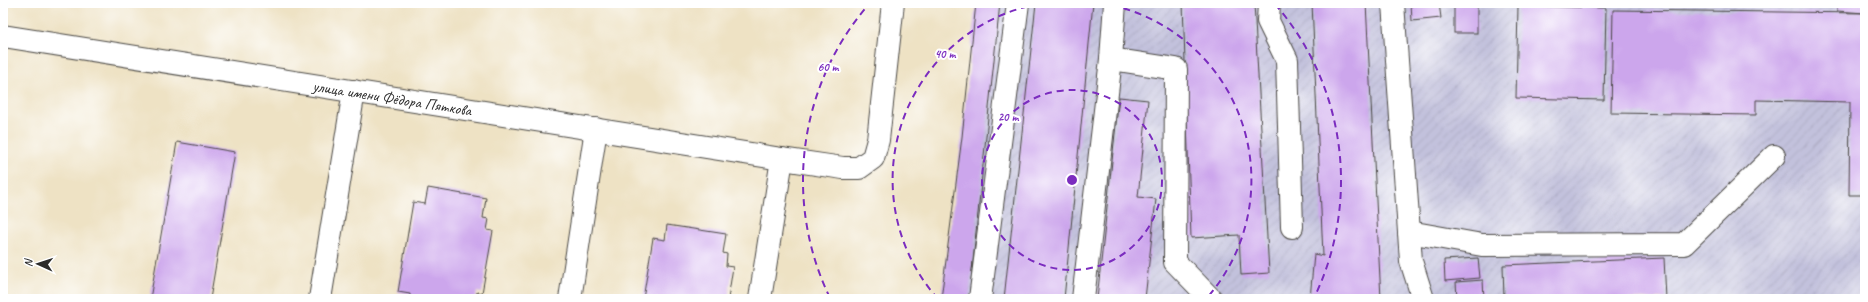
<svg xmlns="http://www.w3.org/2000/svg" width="1868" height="302" font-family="Caveat,sans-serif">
<defs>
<pattern id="industrial-furrows" width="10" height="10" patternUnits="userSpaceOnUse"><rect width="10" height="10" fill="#c2c1dc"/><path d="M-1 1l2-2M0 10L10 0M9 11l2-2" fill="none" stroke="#a7a6bd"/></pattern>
</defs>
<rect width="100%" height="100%" fill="#fff"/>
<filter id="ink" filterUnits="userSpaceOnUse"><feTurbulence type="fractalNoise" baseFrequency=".025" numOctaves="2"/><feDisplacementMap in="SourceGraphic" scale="8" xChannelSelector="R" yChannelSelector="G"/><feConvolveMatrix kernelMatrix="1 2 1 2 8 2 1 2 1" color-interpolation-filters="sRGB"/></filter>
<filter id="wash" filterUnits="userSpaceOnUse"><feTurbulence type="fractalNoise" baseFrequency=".012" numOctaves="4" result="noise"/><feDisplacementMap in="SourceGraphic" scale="16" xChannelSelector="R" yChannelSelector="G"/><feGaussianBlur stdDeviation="0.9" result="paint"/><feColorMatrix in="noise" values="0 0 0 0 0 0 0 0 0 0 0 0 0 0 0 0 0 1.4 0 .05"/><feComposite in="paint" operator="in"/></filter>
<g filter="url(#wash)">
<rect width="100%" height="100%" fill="#eee2c4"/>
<!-- industrial -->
<polygon fill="url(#industrial-furrows)" points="976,3 1865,3 1865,299 941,299 962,137"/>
<g id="blocks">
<!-- building -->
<g fill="#cca6ec">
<polygon points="976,3 1000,3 969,299 941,299 962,137"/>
<polygon points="1036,3 1093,3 1064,299 1004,299"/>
<polygon points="1183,3 1254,3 1269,273 1241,275 1239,235 1191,238"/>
<polygon points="1312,3 1366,3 1381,299 1310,299 1314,254 1323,256"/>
<polygon points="1411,3 1439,3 1441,18 1412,21"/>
<polygon points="1837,3 1865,3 1865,13 1837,11"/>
<rect x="1454" y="4" width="23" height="29"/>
<polygon points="1518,6 1606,8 1604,100 1516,98"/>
<polygon points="1613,10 1865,13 1865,195 1849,195 1850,102 1756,100 1756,115 1611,113"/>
<polygon points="1119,97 1148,100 1138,197 1156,199 1145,299 1097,299"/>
<polygon points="177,142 235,152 210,299 150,299"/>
<polygon points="428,188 486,198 483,218 489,219 487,230 493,231 482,293 477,292 476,299 410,299 410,294 398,292 413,202 425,204"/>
<polygon points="667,225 726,234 723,253 727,254 726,266 733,267 728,299 643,299 653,238 665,240"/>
<polygon points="1478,258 1480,278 1445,281 1444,260"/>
<polygon points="1664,258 1666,299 1504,299 1503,265"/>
<polygon points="1483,280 1484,299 1457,299 1456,282"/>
</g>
</g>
</g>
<g filter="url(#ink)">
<use href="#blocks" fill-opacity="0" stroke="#484642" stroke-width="1"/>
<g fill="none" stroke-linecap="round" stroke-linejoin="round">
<!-- minor casing -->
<g stroke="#484642" stroke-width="24">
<g id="minor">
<polyline points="1269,3 1268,21 1287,60 1292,227"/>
<polyline points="1393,3 1411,261 1423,299"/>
<path id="s1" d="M3,36L782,159L843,168H859L873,158L878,140L893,3"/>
<polyline points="1111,59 1176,69 1175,262 1211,299"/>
<polyline points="1409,232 1482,245 1684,244 1774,156"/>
<polyline points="320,299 354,91"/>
<polyline points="570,299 596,129"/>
<polyline points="760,299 782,159"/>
<polyline points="980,299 1018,3"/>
<polyline points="1083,299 1111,59 1115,3"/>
</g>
</g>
<!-- minor -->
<use href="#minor" stroke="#fff" stroke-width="22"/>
</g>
</g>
<!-- distance rings -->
<g fill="none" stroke="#7b2cbf" stroke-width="2" stroke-dasharray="7 5">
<circle cx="1072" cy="180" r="90"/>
<path d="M938 299A179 179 0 0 1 1044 3M1100 3A179 179 0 0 1 1206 299"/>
<path d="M830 298A269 269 0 0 1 869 4M1275 4A269 269 0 0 1 1314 298"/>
</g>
<g text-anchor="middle" stroke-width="4" stroke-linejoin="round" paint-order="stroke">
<!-- street labels -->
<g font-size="16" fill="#2b2b2b" stroke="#fff">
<text dy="6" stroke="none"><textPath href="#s1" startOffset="394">улица имени Фёдора Пяткова</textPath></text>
</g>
</g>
<circle cx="1072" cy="180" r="6" fill="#7b2cbf" stroke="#fff" stroke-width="2"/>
<g font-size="12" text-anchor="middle" font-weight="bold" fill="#7b2cbf" stroke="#fff" stroke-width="4" stroke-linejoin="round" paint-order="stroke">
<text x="945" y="58">40 m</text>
<text x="828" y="71">60 m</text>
<text x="1008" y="121">20 m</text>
</g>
<!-- margin -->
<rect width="1868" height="302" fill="none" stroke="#fff" stroke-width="16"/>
<!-- north arrow -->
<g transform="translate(38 264) rotate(273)" stroke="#ffffff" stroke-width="3" paint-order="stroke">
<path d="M0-3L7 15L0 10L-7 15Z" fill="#2b2b2b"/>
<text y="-6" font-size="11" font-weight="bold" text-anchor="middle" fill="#2b2b2b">N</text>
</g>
</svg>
